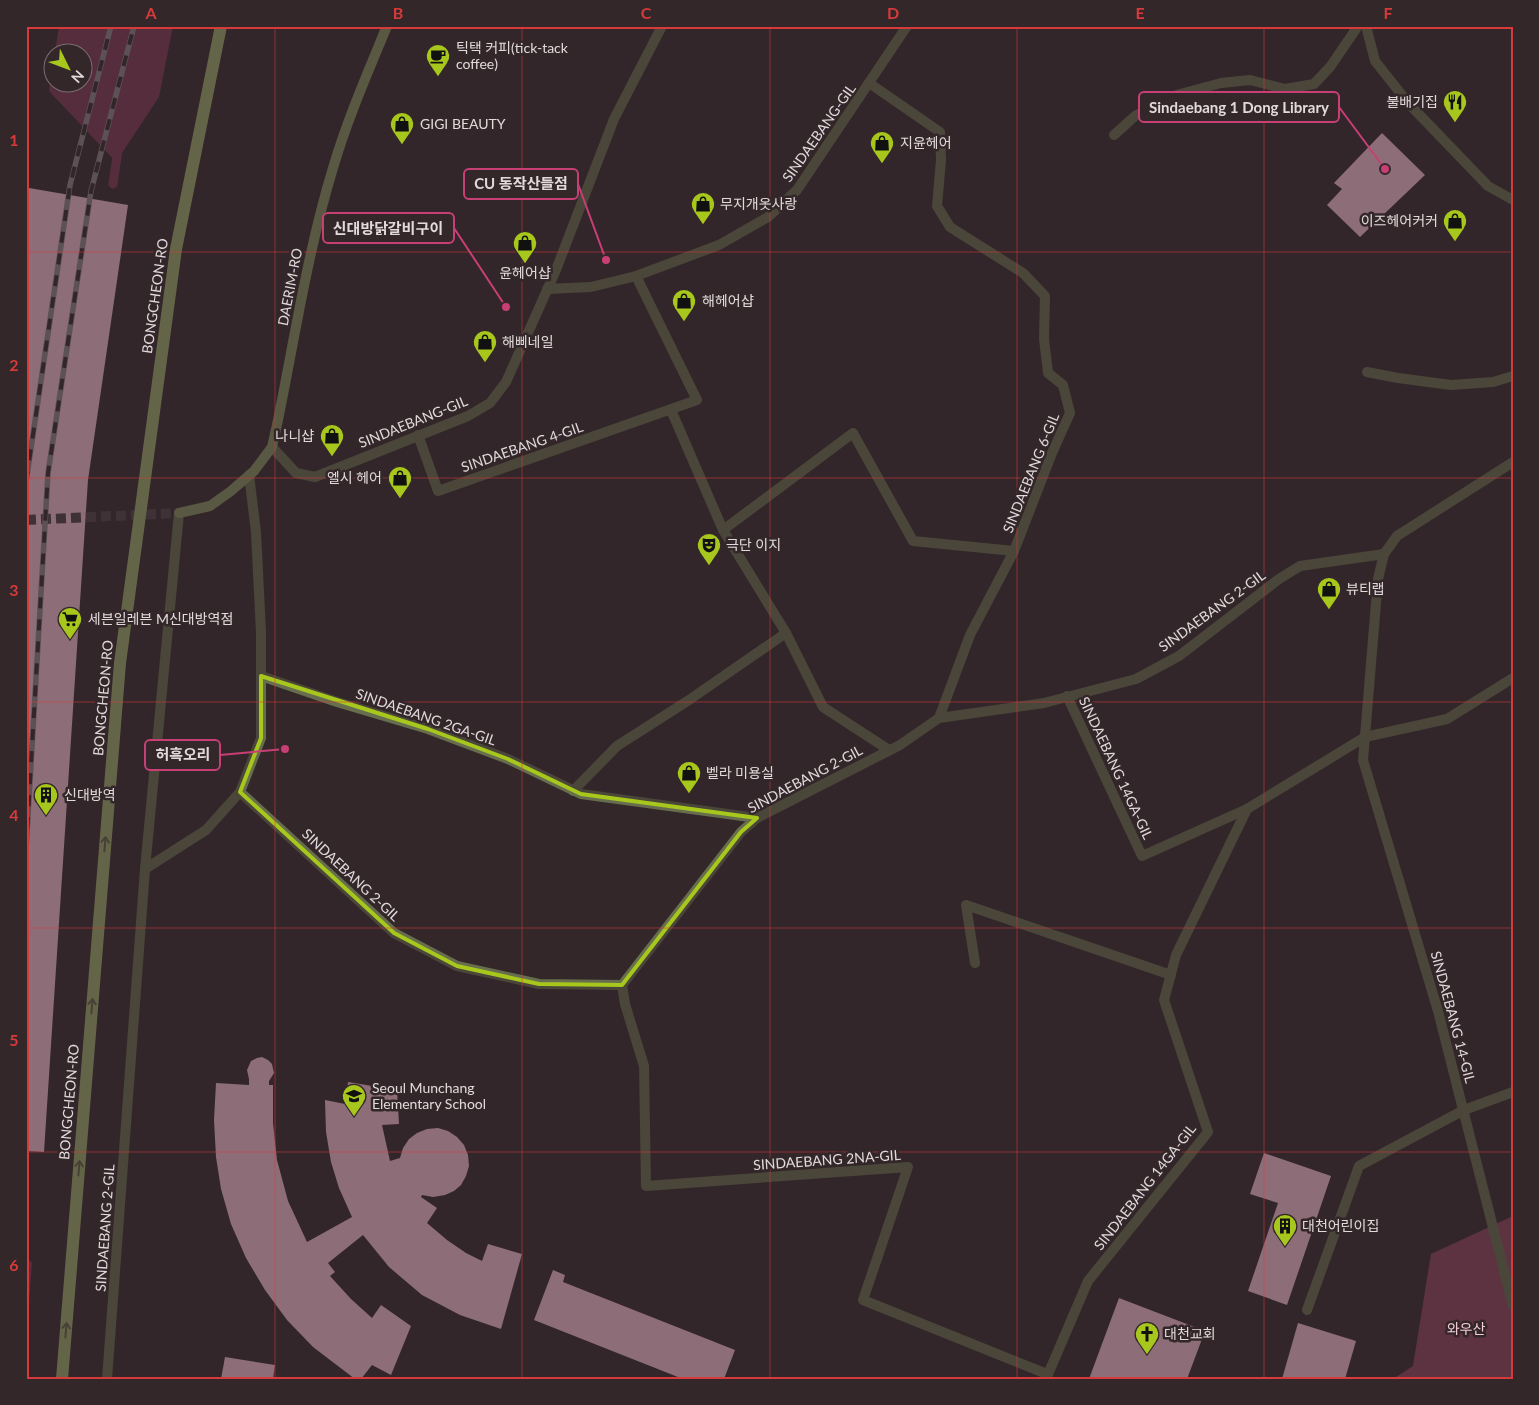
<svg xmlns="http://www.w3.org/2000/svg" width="1539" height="1405" font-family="Lato,'Noto Sans KR',sans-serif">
<rect width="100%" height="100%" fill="#33272a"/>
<!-- forest -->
<polygon fill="#914461" points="1513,1216 1513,1379 1393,1379 1413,1366 1431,1254"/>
<!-- water -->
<g fill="#813553">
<polygon points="59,26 173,26 159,97 116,162 49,91 52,67 52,82 82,82 82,52 55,52"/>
<polygon points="26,1257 32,1263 26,1340"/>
</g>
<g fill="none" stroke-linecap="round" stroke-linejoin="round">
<!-- stream -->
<polyline stroke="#813553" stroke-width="9" points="113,184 118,150"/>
</g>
<!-- building -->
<g fill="#fac3d4">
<polygon points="1382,133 1425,175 1360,237 1327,205 1342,189 1334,183"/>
<polygon points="29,188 128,205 88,480 44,1152 26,1151 26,209"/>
<polygon points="262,1057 268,1060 272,1064 274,1073 269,1081 269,1085 273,1085 273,1123 277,1160 288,1201 307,1242 352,1217 339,1188 331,1162 326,1132 325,1100 345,1104 348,1082 397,1090 399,1124 382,1125 390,1161 400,1158 403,1148 409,1139 417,1133 427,1129 438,1128 448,1131 457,1137 464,1145 468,1155 469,1166 466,1176 461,1185 454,1191 445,1195 433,1197 422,1195 421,1197 437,1208 427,1223 447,1240 466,1253 482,1261 488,1244 522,1254 501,1329 460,1315 422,1295 389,1267 363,1235 328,1263 335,1272 330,1276 351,1299 372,1318 381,1305 411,1326 391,1375 372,1365 361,1379 355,1379 313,1347 287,1320 265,1290 246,1258 231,1224 221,1189 216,1157 214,1120 216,1083 249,1085 249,1079 247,1070 251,1061 257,1058"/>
<polygon points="1264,1153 1331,1176 1287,1305 1248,1291 1278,1203 1250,1194"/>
<polygon points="553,1270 565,1275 563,1282 735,1350 724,1379 683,1379 534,1320"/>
<polygon points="1119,1298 1205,1331 1187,1379 1089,1379"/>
<polygon points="1298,1323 1356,1341 1345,1379 1282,1379"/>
<polygon points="225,1357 275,1365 273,1379 221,1379"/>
</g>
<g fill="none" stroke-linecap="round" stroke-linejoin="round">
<!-- secondary-tunnel -->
<polyline stroke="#4d4245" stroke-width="10" stroke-dasharray="10 5" stroke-linecap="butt" points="26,520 179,513"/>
<!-- service -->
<g stroke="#666e4e" stroke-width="10">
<polyline points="869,83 940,132 941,160 937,206 950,227 1023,273 1045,296 1044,339 1048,373 1063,385 1070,413 1052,453 1014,551 970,635 939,718"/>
<polyline points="1114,135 1135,116 1173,96 1221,83 1250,80 1285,89 1314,84 1330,67 1358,26"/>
<polyline points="1367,372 1398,378 1451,385 1493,382 1513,376"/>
<polyline points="671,410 723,530 786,633 823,707 889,750"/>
<polyline points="418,435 438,491 697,400 636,276"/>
<polyline points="723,530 853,433 913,541 1014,551"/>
<polyline points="1067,696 1142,856 1247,809"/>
<polyline points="573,791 617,746 689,700 786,633"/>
<polyline points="975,963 966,905 1171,975"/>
<polyline points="622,985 625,1004 644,1066 646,1186 908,1167 863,1300 1047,1374"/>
<polyline points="1307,1310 1359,1166 1464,1110 1513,1092"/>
<polyline points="107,1379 145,869 179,513"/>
<polyline points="1046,1379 1088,1281 1208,1132 1164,1000 1176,955 1247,809 1365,737 1447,719 1513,678"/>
</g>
<!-- minor -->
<g stroke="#666e4e" stroke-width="10">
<polyline points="1366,26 1375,61 1409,104 1488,186 1513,200"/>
<polyline points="547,289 591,287 636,276 719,245 768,217 797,190 907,26"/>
<polyline points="272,447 296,473 315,477 468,416 490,403 506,382 556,270 614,119 662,26"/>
<polyline points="1513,462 1397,536 1384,554 1378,579 1363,760 1438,1011 1513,1306"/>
<polyline points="261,676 337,702 428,729 508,759 581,794 757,818"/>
<polyline points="240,792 261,738 261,632 256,532 249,475"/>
<polyline points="145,869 206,830 240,792 394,933 457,966 539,984 622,985 741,832 757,818 900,745 939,718 1044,703 1136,679 1179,656 1279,579 1300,566 1384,554"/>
</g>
<!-- secondary -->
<path stroke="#879460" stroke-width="10" d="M179,513L210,506L231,491L254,471L272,447L278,420C295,336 308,250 333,168C347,120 368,72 387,26"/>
<!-- rail casing -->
<g stroke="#8e8587" stroke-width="5.5">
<g id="rail">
<polyline points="26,482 70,185 111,26"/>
<polyline points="26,850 48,473 91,191 134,26"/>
</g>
</g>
<!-- rail -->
<use href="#rail" stroke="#33272a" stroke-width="4" stroke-dasharray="11" stroke-linecap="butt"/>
<!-- primary-bridge -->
<polyline stroke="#a0b26e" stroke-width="12" points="62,1379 120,663 176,249 221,26"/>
</g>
<!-- one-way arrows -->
<defs><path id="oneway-shaft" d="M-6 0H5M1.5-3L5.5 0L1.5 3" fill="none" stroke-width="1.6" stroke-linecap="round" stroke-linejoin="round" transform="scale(1.25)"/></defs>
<g stroke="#5f5f45">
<use href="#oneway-shaft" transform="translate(105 844) rotate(-85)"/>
<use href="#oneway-shaft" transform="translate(92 1006) rotate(-85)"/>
<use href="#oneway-shaft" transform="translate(79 1168) rotate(-85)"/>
<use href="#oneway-shaft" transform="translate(66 1330) rotate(-85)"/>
</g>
<!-- marked area -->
<path d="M0 0H1539V1405H0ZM261,676L428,729L508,759L581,794L757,818L741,832L622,985L539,984L457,966L394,933L240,792L261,738Z" fill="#33272a" fill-opacity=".55" fill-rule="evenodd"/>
<path fill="none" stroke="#a8c71c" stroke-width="4" stroke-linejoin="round" d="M261,676L428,729L508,759L581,794L757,818L741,832L622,985L539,984L457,966L394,933L240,792L261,738Z"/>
<!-- grid -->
<path fill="none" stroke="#d73a3a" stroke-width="1" stroke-opacity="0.55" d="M275,26V1379M522,26V1379M770,26V1379M1017,26V1379M1264,26V1379M26,252H1513M26,478H1513M26,702H1513M26,928H1513M26,1152H1513"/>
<!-- icons -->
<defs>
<g id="cafe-pin" transform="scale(1.25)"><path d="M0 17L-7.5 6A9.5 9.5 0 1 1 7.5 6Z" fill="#a8c71c" stroke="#33272a"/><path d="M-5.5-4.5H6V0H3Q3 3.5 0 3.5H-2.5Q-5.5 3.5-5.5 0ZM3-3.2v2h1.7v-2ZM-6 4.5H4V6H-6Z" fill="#111"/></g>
<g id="restaurant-pin" transform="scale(1.25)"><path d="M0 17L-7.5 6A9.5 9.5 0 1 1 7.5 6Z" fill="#a8c71c" stroke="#33272a"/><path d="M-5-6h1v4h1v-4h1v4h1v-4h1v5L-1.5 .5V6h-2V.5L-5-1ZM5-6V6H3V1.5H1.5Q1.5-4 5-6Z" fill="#111"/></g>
<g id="shop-pin" transform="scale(1.25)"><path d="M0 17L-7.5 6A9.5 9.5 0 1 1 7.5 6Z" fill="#a8c71c" stroke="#33272a"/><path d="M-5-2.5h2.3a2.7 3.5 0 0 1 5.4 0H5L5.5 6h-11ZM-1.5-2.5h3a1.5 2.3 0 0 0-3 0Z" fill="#111"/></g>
<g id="theatre-pin" transform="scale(1.25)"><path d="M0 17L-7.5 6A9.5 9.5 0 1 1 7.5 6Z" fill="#a8c71c" stroke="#33272a"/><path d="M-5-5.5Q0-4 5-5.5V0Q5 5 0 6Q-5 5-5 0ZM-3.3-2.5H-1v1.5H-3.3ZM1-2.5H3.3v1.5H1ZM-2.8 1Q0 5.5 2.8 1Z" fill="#111"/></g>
<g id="supermarket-pin" transform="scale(1.25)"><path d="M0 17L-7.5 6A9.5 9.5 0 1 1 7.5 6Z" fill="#a8c71c" stroke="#33272a"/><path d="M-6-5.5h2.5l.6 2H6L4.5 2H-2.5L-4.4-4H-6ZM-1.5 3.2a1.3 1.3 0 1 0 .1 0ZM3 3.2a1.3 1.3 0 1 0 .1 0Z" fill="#111"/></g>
<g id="building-pin" transform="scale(1.25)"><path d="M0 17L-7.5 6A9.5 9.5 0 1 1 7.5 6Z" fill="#a8c71c" stroke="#33272a"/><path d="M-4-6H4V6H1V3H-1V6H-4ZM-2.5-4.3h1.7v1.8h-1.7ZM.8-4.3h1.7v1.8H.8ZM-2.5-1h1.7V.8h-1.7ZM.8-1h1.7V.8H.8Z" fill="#111"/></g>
<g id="school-pin" transform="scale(1.25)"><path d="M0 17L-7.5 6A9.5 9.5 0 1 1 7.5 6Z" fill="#a8c71c" stroke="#33272a"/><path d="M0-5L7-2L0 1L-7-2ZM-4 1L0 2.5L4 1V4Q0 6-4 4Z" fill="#111"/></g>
<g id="church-pin" transform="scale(1.25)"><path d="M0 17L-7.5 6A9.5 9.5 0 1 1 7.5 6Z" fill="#a8c71c" stroke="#33272a"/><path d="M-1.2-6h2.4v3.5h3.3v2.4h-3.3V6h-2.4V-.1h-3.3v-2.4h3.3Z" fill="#111"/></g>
</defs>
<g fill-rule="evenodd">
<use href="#cafe-pin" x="438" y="56"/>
<use href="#restaurant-pin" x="1455" y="102"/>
<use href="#shop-pin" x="402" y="124"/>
<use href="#shop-pin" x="882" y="143"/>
<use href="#shop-pin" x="703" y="204"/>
<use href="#shop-pin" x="1455" y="221"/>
<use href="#shop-pin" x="525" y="243"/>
<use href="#shop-pin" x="684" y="301"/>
<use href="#shop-pin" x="485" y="342"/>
<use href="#shop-pin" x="332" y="436"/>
<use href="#shop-pin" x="400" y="478"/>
<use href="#theatre-pin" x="709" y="545"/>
<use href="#shop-pin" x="1329" y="589"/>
<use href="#supermarket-pin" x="70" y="619"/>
<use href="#shop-pin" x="689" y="773"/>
<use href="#building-pin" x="46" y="795"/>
<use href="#school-pin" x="354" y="1096"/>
<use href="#building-pin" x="1285" y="1226"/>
<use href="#church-pin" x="1147" y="1334"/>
</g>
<g text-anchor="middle" stroke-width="5" stroke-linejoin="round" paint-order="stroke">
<!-- poi labels -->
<g font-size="14" fill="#e1d9db" stroke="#33272a" text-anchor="start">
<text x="456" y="53">틱택 커피(tick-tack<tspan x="456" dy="16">coffee)</tspan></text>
<text x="1438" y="107" text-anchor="end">불배기집</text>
<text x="420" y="129">GIGI BEAUTY</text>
<text x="900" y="148">지윤헤어</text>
<text x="720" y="209">무지개옷사랑</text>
<text x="1438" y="226" text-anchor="end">이즈헤어커커</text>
<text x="525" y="278" text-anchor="middle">윤헤어샵</text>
<text x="702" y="306">해헤어샵</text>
<text x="502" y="347">해삐네일</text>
<text x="314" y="441" text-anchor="end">나니샵</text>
<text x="382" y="483" text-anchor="end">엘시 헤어</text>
<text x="726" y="550">극단 이지</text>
<text x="1346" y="594">뷰티랩</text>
<text x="88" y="624">세븐일레븐 M신대방역점</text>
<text x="706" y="778">벨라 미용실</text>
<text x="64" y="800">신대방역</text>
<text x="372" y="1093">Seoul Munchang<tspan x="372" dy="16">Elementary School</tspan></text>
<text x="1302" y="1231">대천어린이집</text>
<text x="1164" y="1339">대천교회</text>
</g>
<!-- street labels -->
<g font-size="14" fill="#e1d9db" stroke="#33272a">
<text transform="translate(819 133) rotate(-55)" y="5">SINDAEBANG-GIL</text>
<text transform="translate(290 287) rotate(-79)" y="5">DAERIM-RO</text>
<text transform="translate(155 296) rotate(-82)" y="5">BONGCHEON-RO</text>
<text transform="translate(413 422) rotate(-22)" y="5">SINDAEBANG-GIL</text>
<text transform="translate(522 447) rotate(-19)" y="5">SINDAEBANG 4-GIL</text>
<text transform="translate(1031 473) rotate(-68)" y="5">SINDAEBANG 6-GIL</text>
<text transform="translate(1212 611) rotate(-36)" y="5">SINDAEBANG 2-GIL</text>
<text transform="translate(103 698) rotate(-85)" y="5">BONGCHEON-RO</text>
<text transform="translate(426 717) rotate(19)" y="5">SINDAEBANG 2GA-GIL</text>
<text transform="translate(1116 768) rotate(65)" y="5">SINDAEBANG 14GA-GIL</text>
<text transform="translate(805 779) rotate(-28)" y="5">SINDAEBANG 2-GIL</text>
<text transform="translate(351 875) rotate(43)" y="5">SINDAEBANG 2-GIL</text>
<text transform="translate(1453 1017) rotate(75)" y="5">SINDAEBANG 14-GIL</text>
<text transform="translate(69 1102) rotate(-85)" y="5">BONGCHEON-RO</text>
<text transform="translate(827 1160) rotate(-4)" y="5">SINDAEBANG 2NA-GIL</text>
<text transform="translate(1145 1187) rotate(-52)" y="5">SINDAEBANG 14GA-GIL</text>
<text transform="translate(105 1228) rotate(-86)" y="5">SINDAEBANG 2-GIL</text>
</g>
<!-- park labels -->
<g font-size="14" fill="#f8cad8" stroke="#33272a">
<text x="1466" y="1334">와우산</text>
</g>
</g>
<!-- callouts -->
<path fill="none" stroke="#c83f75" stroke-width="2" d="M1385 169L1339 107M606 260L578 184M506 307L454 228M285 749L220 755"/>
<g fill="#c83f75" stroke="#33272a" stroke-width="2">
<circle cx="1385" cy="169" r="5"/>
<circle cx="606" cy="260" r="5"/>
<circle cx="506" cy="307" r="5"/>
<circle cx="285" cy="749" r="5"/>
</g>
<g fill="#33272a" stroke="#c83f75" stroke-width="2">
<rect x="1139" y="92" width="200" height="30" rx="5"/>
<rect x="464" y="169" width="114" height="30" rx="5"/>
<rect x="323" y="213" width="131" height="30" rx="5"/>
<rect x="145" y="740" width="75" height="30" rx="5"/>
</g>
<g font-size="15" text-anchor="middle" font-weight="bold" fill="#e1d9db">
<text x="1239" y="113">Sindaebang 1 Dong Library</text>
<text x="521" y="189">CU 동작산들점</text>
<text x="388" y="234">신대방닭갈비구이</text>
<text x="183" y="760">허흑오리</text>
</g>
<!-- border -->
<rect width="1539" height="1405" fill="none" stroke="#33272a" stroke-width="55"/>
<!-- north arrow -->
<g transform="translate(68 68) rotate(132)"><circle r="24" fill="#33272a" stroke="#796e71"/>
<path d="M0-4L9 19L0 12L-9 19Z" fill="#a8c71c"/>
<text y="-8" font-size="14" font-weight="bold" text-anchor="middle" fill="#e1d9db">N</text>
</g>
<rect x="28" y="28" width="1484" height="1350" fill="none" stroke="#d73a3a" stroke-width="2"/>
<g font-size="16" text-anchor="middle" font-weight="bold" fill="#d73a3a">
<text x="151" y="19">A</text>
<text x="398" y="19">B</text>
<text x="646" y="19">C</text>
<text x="893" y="19">D</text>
<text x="1140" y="19">E</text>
<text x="1388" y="19">F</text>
<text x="14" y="146">1</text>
<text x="14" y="371">2</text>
<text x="14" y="596">3</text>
<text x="14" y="821">4</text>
<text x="14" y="1046">5</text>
<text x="14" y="1271">6</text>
</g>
</svg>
